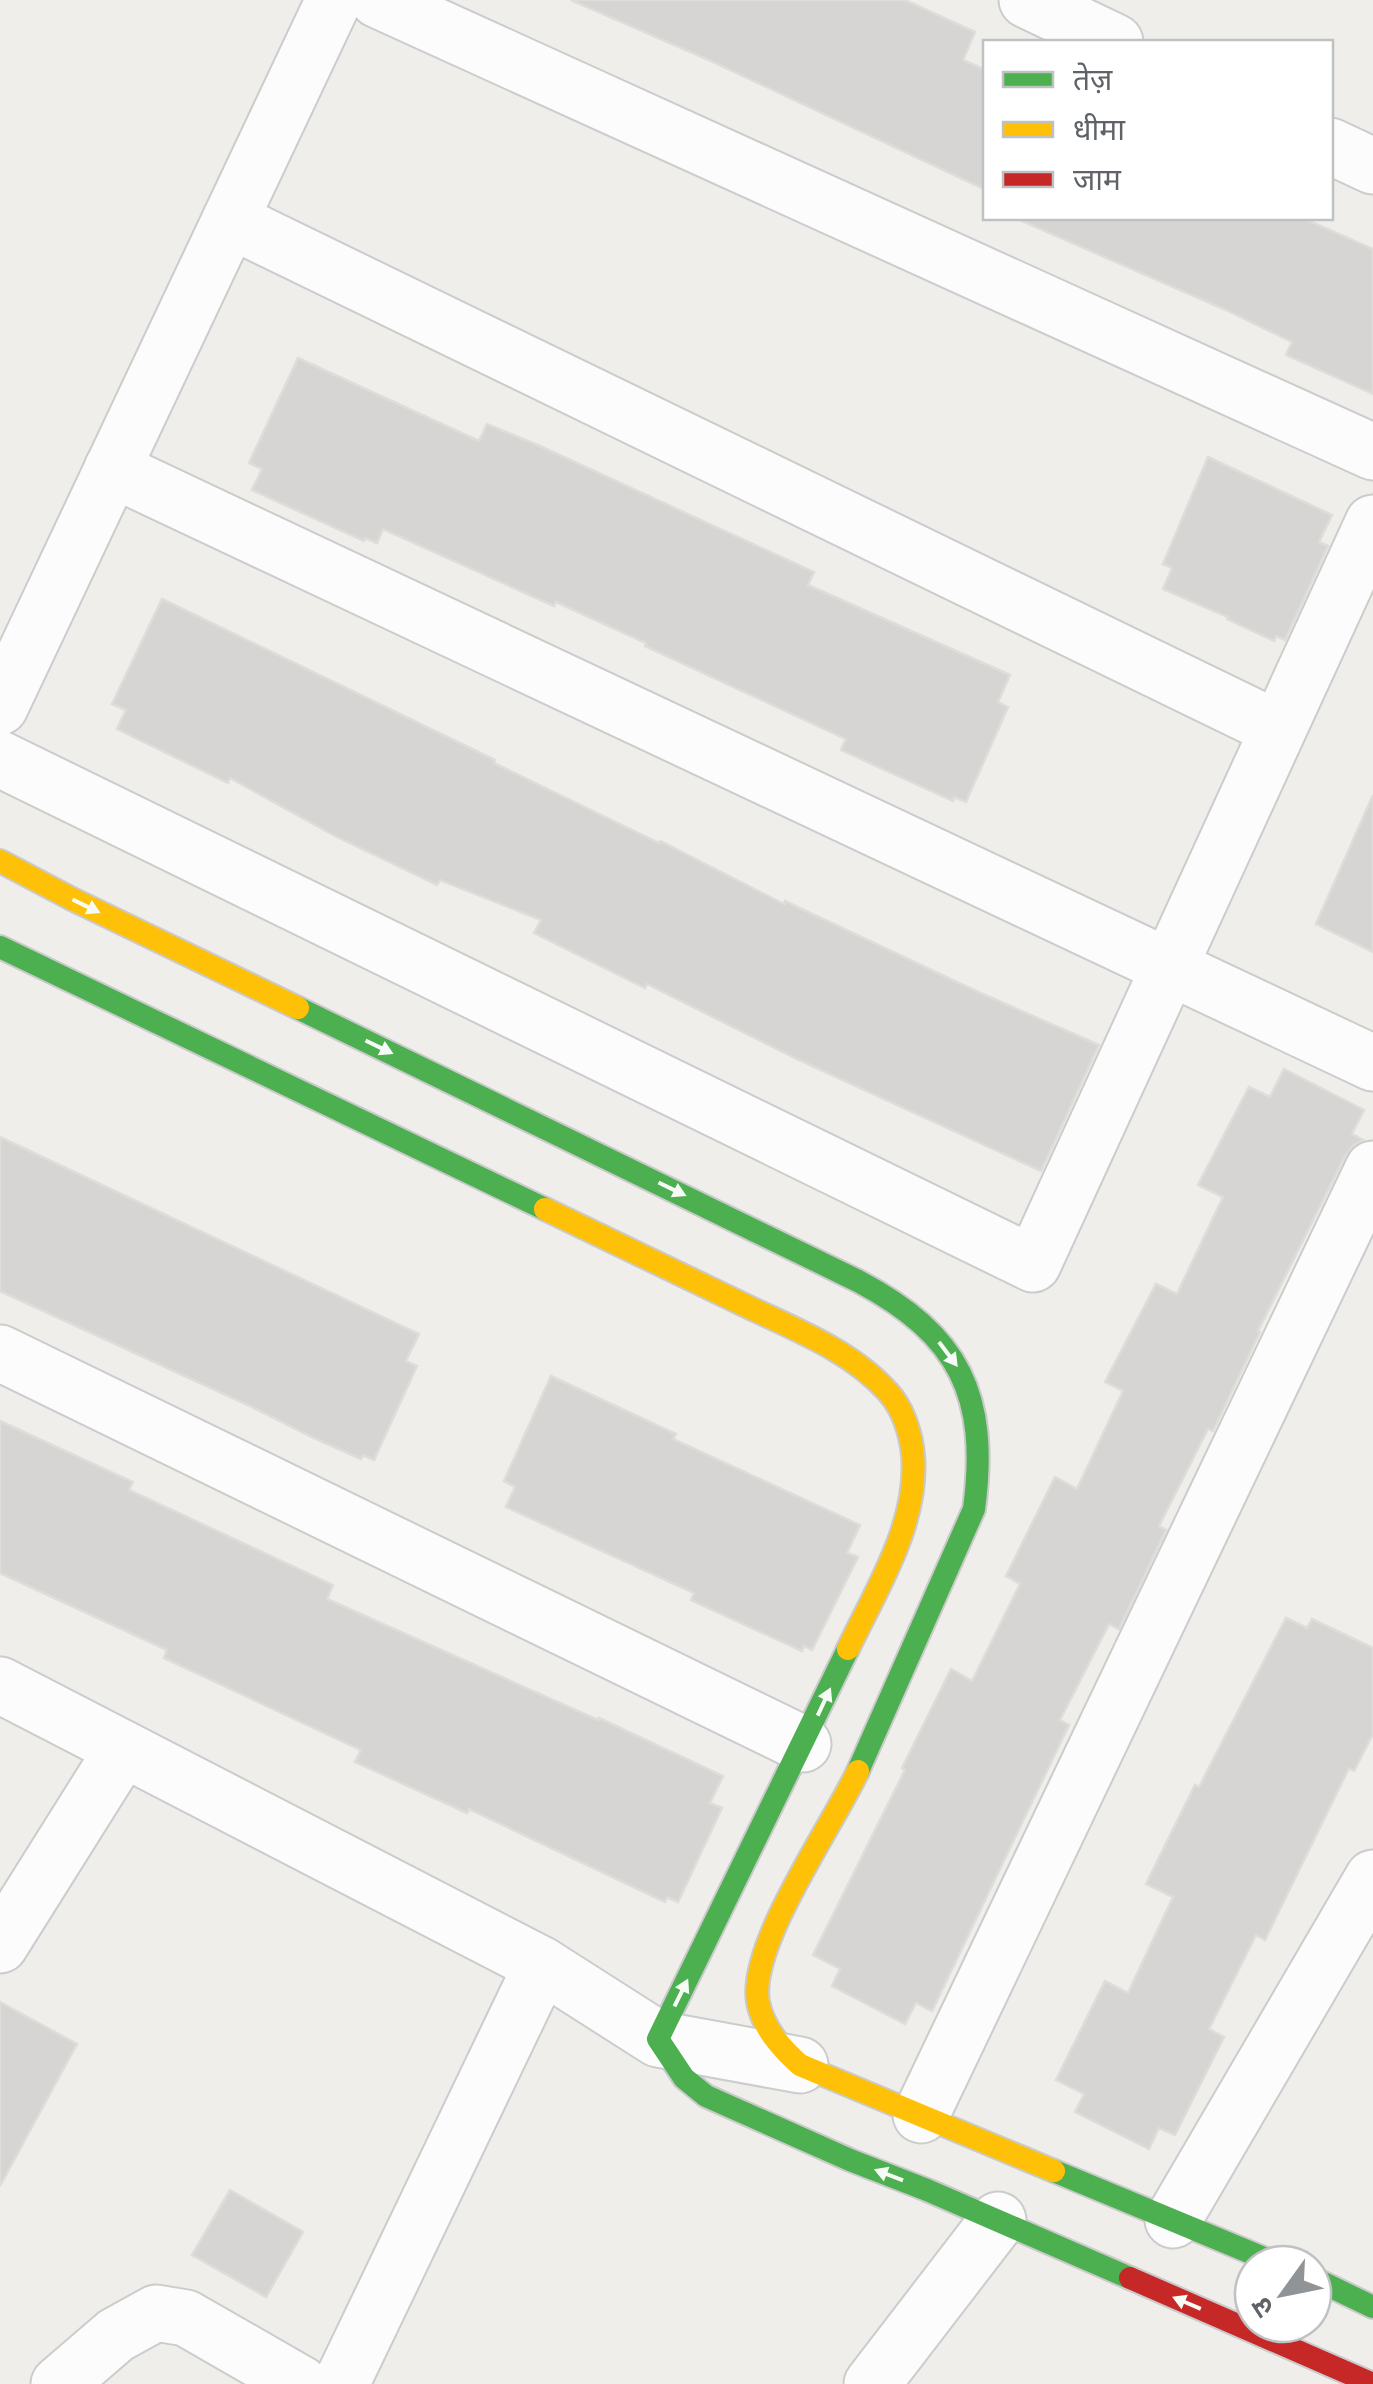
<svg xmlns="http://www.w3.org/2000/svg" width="1373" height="2384" font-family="Inter,'Noto Sans Devanagari',sans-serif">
<rect width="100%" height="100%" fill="#efeeea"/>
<!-- building -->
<g fill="#d6d5d3" stroke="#deddd9" stroke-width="2.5">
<polygon points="571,0 905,0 975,32 963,60 986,70 986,190 709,60"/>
<polygon points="1015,218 1303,218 1373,249 1373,394 1286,355 1292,342 1226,310"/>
<polygon points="298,358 479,441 487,424 542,447 814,572 808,585 1010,675 998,702 1008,707 966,802 954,797 953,801 841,750 846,739 645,646 646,643 556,602 554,606 383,529 377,543 365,538 364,541 252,490 262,469 249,463"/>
<polygon points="1208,457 1332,515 1319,542 1328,546 1285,640 1276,636 1274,641 1227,619 1228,617 1163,589 1172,568 1163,564"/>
<polygon points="162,599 495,760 494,763 659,843 660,841 784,904 785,901 976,991 1099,1045 1041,1171 797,1059 647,984 645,988 534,933 541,920 440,880 437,885 335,836 230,778 228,783 117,729 126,710 112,704"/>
<polygon points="1373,795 1373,952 1316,924"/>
<polygon points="1284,1069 1364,1110 1352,1134 1363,1140 1355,1144 1345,1156 1258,1331 1260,1332 1213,1431 1208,1429 1159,1526 1166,1530 1119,1629 1109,1624 1060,1720 1069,1725 932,2011 916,2003 905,2024 832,1986 840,1969 813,1955 905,1770 902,1768 951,1669 972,1681 1020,1584 1006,1576 1055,1477 1077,1489 1123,1391 1105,1382 1156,1284 1177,1294 1223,1197 1198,1185 1249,1087 1270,1097"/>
<polygon points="0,1137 419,1334 406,1361 417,1366 374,1460 363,1455 361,1459 314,1438 250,1406 0,1291"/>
<polygon points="551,1376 676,1434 673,1439 860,1525 847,1553 858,1557 812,1650 804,1646 802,1651 691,1600 694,1593 506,1507 515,1487 504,1481"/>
<polygon points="0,1421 133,1482 129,1490 333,1585 327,1599 598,1720 599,1718 723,1776 710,1803 722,1808 678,1902 667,1897 665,1902 469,1809 467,1813 355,1762 361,1750 164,1658 167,1650 0,1573"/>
<polygon points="1286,1618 1307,1628 1312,1619 1373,1648 1373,1734 1354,1771 1349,1768 1265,1940 1256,1935 1209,2029 1224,2037 1175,2135 1159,2128 1149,2149 1075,2112 1084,2094 1056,2080 1105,1981 1128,1993 1173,1897 1146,1884 1195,1785 1199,1787"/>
<polygon points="0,2002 77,2044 0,2186"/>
<polygon points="230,2190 303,2232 266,2297 192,2255"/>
</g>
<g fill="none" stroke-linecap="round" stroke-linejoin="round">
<!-- street casing -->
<g stroke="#cbcccc" stroke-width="59">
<g id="street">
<polyline points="378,0 1373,452"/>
<polyline points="1027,0 1115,42"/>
<polyline points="1330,146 1373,166"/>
<polyline points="230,220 1278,729"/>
<polyline points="112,469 1373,1063"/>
<polyline points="0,707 334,0"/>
<polyline points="0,759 1033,1264 1373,523"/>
<polyline points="0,1353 803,1744"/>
<polyline points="0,1685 542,1965 658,2039 800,2065"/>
<polyline points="0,1945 123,1749"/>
<polyline points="921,2115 1373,1169"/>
<polyline points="1173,2220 1373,1878"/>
<polyline points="59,2384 116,2335 156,2313 186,2318 301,2384"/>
<polyline points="341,2384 542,1965"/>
<polyline points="872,2384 998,2220"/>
</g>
</g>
<!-- fast casing -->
<g stroke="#cacacb" stroke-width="26">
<g id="fast">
<polyline points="0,947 545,1209"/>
<path d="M298,1008L858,1281C960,1335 989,1396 974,1509L858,1771"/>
<polyline points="848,1649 658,2039 684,2078 706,2096 850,2160 927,2190 1130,2278"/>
<polyline points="1054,2171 1278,2264"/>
<polyline points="1313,2278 1373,2307"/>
</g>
</g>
<!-- slow casing -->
<g stroke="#cacacb" stroke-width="26">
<g id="slow">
<polyline points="0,861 72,899 298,1008"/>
<path d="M545,1209C609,1240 674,1271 738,1302C789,1327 850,1349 888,1392C903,1408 911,1434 913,1455C919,1523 876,1590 848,1649"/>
<path d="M858,1771C832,1827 748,1945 758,2002C763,2028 781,2048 800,2065L1054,2171"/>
</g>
</g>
<!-- jam casing -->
<g stroke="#cacacb" stroke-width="26">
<polyline id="jam" points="1130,2278 1373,2384"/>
</g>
<!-- street -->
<use href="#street" stroke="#fdfcfc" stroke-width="55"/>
<!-- fast -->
<use href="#fast" stroke="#4caf50" stroke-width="22"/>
<!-- slow -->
<use href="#slow" stroke="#ffc107" stroke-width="22"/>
<!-- jam -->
<use href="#jam" stroke="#c62828" stroke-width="22"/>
</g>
<!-- one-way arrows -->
<defs><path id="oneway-solid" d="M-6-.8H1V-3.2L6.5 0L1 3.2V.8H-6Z" transform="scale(2.5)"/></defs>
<g fill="#f6fbf6">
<use href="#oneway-solid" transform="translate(86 906) rotate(26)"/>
<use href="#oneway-solid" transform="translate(379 1047) rotate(26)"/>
<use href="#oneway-solid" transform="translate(672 1189) rotate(26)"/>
<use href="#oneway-solid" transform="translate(948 1354) rotate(53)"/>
<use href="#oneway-solid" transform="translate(824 1702) rotate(-65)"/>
<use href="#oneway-solid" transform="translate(681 1993) rotate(-64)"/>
<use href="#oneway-solid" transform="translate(889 2175) rotate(-159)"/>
<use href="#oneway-solid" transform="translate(1187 2303) rotate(-157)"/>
</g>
<!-- legend -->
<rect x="983" y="40" width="350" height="180" fill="#ffffff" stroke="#bfc1c3" stroke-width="2.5"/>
<rect x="1003" y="72" width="50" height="15" fill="#4caf50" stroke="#bfc1c3" stroke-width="2.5"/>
<text x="1073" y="90" font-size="30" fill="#5f6368">तेज़</text>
<rect x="1003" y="122" width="50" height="15" fill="#ffc107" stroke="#bfc1c3" stroke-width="2.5"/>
<text x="1073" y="140" font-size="30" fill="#5f6368">धीमा</text>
<rect x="1003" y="172" width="50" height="15" fill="#c62828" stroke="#bfc1c3" stroke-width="2.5"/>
<text x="1073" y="190" font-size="30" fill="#5f6368">जाम</text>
<!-- north arrow -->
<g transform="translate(1283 2294) rotate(237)"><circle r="48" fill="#ffffff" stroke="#bfc1c3" stroke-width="2.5"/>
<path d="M0-8L18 38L0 25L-18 38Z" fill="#919496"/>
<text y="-15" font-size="28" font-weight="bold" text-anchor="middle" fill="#5f6368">उ</text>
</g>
</svg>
